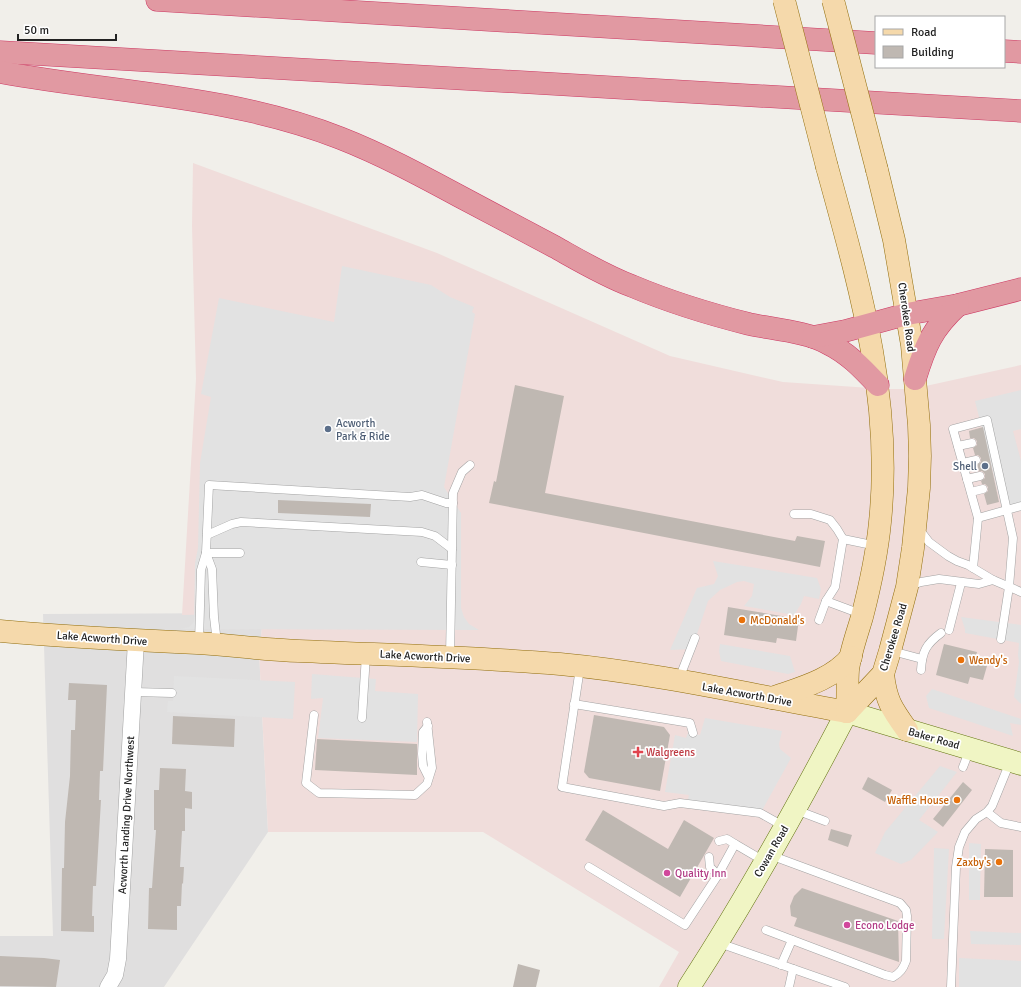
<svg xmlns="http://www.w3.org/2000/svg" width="1021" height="987" font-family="Signika,sans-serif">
<rect width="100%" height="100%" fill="#f1efea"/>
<!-- residential -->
<polygon fill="#e0dfdf" points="264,613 259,651 268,832 164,987 0,987 0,936 53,936 43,614"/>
<!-- commercial -->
<polygon fill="#f0dddb" points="193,163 437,253 670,356 783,382 885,389 912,389 1021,365 1021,987 659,987 679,952 483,832 268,832 259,651 264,613 182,615 196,379 192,226"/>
<!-- parking -->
<g fill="#e2e2e2">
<polygon points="342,266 431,285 450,297 474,307 472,312 475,314 444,487 461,513 461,608 464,617 469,624 479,630 181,629 189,627 194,622 195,563 198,548 200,463 211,397 201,394 219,298 334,322"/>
<polygon points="1021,390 1021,429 1013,431 1021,461 1021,503 1002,508 975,401"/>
<polygon points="713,561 817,578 821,589 819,599 804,596 801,604 794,615 744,606 752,596 754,584 744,581 737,582 720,590 708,601 692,649 670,650 697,588 714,584 718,576"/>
<polygon points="961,617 1021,625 1021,704 1014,697 1019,662 1018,655 1019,643 965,633 965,629"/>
<polygon points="720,644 790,656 795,672 788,674 721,661 719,651"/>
<polygon points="312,674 376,679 375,691 418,694 417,742 318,738 323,698 311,699"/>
<polygon points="174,676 295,682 293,719 167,712 168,701 173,701"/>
<polygon points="932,689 1021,719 1021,725 1010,723 1013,736 929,708 926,696"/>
<polygon points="705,718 782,731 779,744 780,749 791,758 760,814 687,804 689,795 665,792 675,735 686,738 688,733 700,735"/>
<polygon points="940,766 957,772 919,820 938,832 911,860 901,864 875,853 885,832"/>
<polygon points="969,843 981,844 980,900 969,900"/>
<polygon points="934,848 949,849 944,939 932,939"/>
<polygon points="970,931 1021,933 1021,945 971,944"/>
<polygon points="959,958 1021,961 1021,987 959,987"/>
</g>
<!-- building -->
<g fill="#bfb8b2">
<polygon points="515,385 564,396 545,493 795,541 797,536 825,541 820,567 489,503 494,481 496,482"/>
<polygon points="983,427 999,502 987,505 984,494 988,491 988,487 985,484 982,484 981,481 985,478 985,474 982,471 979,471 977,465 981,462 981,458 978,455 975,455 973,448 977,445 977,441 974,438 970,438 969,431"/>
<polygon points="278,500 371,504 370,517 278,513"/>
<polygon points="728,607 799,619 796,641 777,638 776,643 724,635"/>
<polygon points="944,644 977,652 974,662 987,666 983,680 970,677 968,684 936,675"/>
<polygon points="69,683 107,685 103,771 100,771 99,800 101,800 96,886 93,886 92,916 94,916 94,932 61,931 62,868 64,868 65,822 70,776 71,730 75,730 76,700 68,700"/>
<polygon points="594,715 664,727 670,735 660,791 589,778 584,772"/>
<polygon points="173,716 235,719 234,747 172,744"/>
<polygon points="317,739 417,744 417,775 315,770"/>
<polygon points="160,768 186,769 185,791 192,792 192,809 185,808 185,831 182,831 180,867 184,867 183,884 182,883 181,906 177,906 177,930 148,929 149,888 152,888 156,830 154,830 154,790 159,790"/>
<polygon points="868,777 892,790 885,802 862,789"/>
<polygon points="963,782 972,790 943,827 933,819"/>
<polygon points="603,810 668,849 684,820 714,838 680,897 585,840"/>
<polygon points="831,829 852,835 848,847 828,840"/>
<polygon points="985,849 1013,850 1013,897 984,897"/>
<polygon points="802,888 898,921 899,962 794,926 797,918 791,916 790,906 794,896"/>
<polygon points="0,956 44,958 60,960 56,987 0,986"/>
<polygon points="518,964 540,970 536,987 513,987"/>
</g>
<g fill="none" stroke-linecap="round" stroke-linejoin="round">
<!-- lane casing -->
<g stroke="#a3a3a3" stroke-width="9">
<g id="lane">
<polyline points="958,446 972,443"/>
<polyline points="963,463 976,460"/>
<polyline points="967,479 980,476"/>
<polyline points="971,492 983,489"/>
<polyline points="794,514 811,514 830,520 837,529 843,539 835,587 826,601 819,620"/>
<polyline points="978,518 1021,506"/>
<polyline points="919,529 929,542 948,556 957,561 968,565 993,580 1021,592"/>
<polyline points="207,535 232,524 241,522 422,532 435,536 452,549"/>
<polyline points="843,539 877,546"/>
<polyline points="206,553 212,569 214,617 217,643"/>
<polyline points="206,553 240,553"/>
<polyline points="421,562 452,565"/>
<polyline points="973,568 978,518 953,429 987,420 1013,538 1009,587 1001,639"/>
<polyline points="909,586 921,582 939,579 979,584 993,580"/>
<polyline points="826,601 861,614"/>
<polyline points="949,630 961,583"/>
<polyline points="199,643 201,570 206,553 209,485 410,497 422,495 446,503 453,503"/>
<polyline points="892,651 922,659"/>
<polyline points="450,657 453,493 462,472 470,465"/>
<polyline points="580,668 562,787 664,806 680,803 760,813 785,827"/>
<path d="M921,670C922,652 926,644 941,633"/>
<polyline points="679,679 695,638"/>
<polyline points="134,692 172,693"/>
<polyline points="574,704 690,723 693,733"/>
<polyline points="314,715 306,783 319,793 415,795 427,784 432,768 427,722"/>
<polyline points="362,718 366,655"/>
<polyline points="428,726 423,732 422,754 423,766 428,776"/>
<polyline points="963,767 970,749"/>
<polyline points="796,810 825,821"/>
<polyline points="987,812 1001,823 1021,827"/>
<polyline points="719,841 727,839 735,844"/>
<polyline points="709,857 710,867 718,875"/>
<polyline points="589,867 685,925 718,875 735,844 764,861"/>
<path d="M766,930L885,975L893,977C900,973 903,969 906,961L907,916L906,910L900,903L770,855"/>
<polyline points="719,943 845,987"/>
<polyline points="781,965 792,940"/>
<polyline points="789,987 793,969"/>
<polyline points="951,987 956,867 959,847 965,832 976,819 987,812 992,806 1010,762"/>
</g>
</g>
<!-- street casing -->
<g stroke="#a3a3a3" stroke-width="17">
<polyline id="street" points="108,987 115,975 118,959 136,641"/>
</g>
<!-- secondary casing -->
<g stroke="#62730f" stroke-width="23">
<path id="secondary" d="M689,987C747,898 798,806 847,712L1021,764"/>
</g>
<!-- primary casing -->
<g stroke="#926e0d" stroke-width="23">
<g id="primary">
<path d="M827,167C859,284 893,399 880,522C877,554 870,586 862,617C857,634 850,653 848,670C847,684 848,698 847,712"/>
<path d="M0,631C65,637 131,640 197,643C231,645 265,650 299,651C386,655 473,657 560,664C656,673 752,695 847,712"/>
<path d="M883,674C886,701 892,709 907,730"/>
<path d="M772,698C800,688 832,680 851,657"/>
<polyline points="847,712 883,674 890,651 907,587 913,548 919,488 920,456 919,425 912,345 894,240 877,170"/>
</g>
</g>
<!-- highway casing -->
<g stroke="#cd3963" stroke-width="23">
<g id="highway">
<polyline points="157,0 876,43"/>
<polyline points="1004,51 1021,52"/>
<polyline points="0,52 1021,111"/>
<path d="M0,72C114,93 231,95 340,138C381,154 420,175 459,196C491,213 523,230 555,247C580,261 605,276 632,286C670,302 709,314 749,324C772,329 808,332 827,343C848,353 862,368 878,385"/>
<polyline points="813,337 845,331 907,314 958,305 1021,289"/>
<path d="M915,379C925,346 932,329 958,305"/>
</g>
</g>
<!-- lane -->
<use href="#lane" stroke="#fff" stroke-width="8"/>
<!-- street -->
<use href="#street" stroke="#fff" stroke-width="16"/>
<!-- secondary -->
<use href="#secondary" stroke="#f0f5c4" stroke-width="22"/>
<!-- primary -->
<use href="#primary" stroke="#f5d9ab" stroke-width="22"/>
<!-- highway -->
<use href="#highway" stroke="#e199a2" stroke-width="22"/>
<!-- primary-bridge casing -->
<g stroke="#926e0d" stroke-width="23" stroke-linecap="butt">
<g id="primary-bridge">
<polyline points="784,0 827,167"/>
<polyline points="833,0 877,170"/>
</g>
</g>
<!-- primary-bridge -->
<use href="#primary-bridge" stroke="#f5d9ab" stroke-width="22"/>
</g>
<!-- markers -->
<g fill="#5c6f8a" stroke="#fff" stroke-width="1.5">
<circle cx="328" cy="429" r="4"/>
<circle cx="985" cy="466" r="4"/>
</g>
<g fill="#e8710a" stroke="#fff" stroke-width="1.5">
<circle cx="742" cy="620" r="4"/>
<circle cx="961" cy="660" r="4"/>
<circle cx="957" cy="800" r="4"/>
<circle cx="999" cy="862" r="4"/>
</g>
<path fill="#e0444e" stroke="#fff" stroke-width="1.5" d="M636 746h4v4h4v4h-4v4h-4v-4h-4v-4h4z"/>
<g fill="#d1479c" stroke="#fff" stroke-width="1.5">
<circle cx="667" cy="873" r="4"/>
<circle cx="847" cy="925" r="4"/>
</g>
<g text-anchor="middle" stroke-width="3.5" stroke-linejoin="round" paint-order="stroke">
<!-- street labels -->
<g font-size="11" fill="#222" stroke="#fff">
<text transform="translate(907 317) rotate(82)" y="4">Cherokee Road</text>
<text transform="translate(893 637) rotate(-73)" y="4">Cherokee Road</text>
<text transform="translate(102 638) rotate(4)" y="4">Lake Acworth Drive</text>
<text transform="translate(425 656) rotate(3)" y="4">Lake Acworth Drive</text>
<text transform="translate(747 694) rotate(10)" y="4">Lake Acworth Drive</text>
<text transform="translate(934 738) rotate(16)" y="4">Baker Road</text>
<text transform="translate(126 815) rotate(-87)" y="4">Acworth Landing Drive Northwest</text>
<text transform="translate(771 851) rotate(-60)" y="4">Cowan Road</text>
</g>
<!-- service labels -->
<g font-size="11" fill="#4e5e75" stroke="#fff" text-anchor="start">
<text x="336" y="427">Acworth<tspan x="336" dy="13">Park &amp; Ride</tspan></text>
<text x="977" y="470" text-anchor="end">Shell</text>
</g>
<!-- food labels -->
<g font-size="11" fill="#c56008" stroke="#fff" text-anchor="start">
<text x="750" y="624">McDonald's</text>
<text x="969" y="664">Wendy's</text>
<text x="949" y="804" text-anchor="end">Waffle House</text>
<text x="991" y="866" text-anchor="end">Zaxby's</text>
</g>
<!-- health labels -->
<g font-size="11" fill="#be3a42" stroke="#fff" text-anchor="start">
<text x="646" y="756">Walgreens</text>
</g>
<!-- hotel labels -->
<g font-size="11" fill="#b23c85" stroke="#fff" text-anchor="start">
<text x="675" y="877">Quality Inn</text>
<text x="855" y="929">Econo Lodge</text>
</g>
</g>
<!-- legend -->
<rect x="875" y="16" width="130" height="52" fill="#ffffff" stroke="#a7a7a7"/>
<rect x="883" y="29" width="20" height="6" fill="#f5d9ab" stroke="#a7a7a7"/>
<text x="911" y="36" font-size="12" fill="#222222">Road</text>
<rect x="883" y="46" width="20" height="12" fill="#bfb8b2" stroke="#a7a7a7"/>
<text x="911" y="56" font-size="12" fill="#222222">Building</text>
<!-- scale -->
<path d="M18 34v6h98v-6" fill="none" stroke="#222222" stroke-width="2"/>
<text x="24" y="34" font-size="12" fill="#222222" stroke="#ffffff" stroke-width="3" paint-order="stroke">50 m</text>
</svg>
